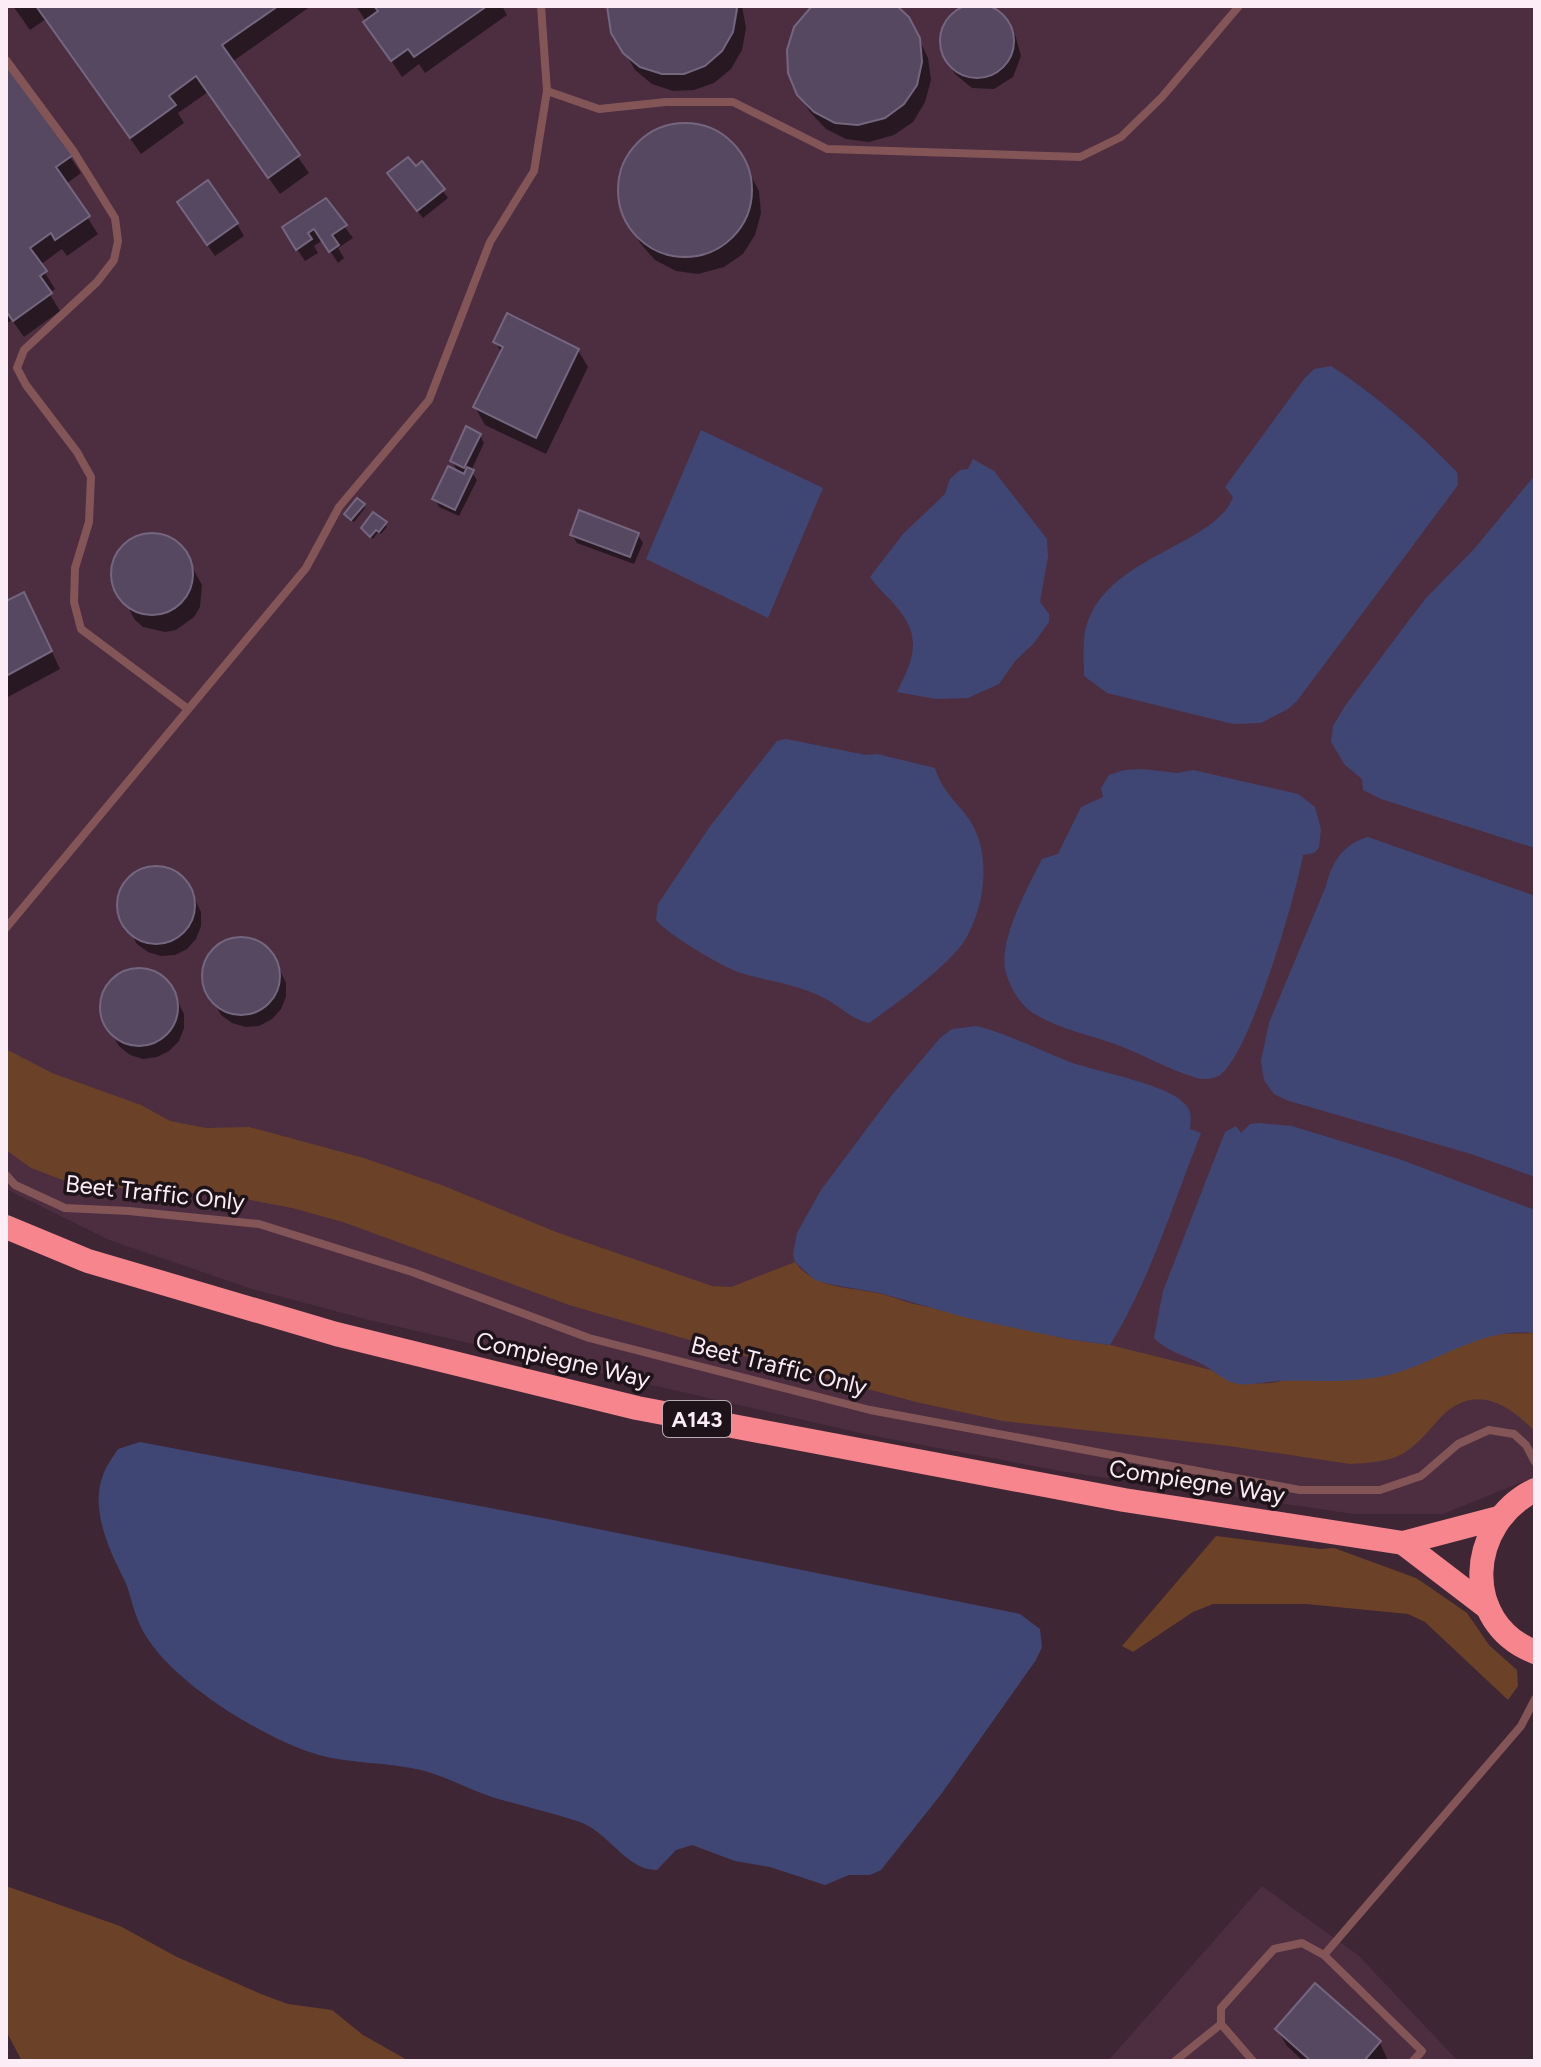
<svg xmlns="http://www.w3.org/2000/svg" width="1541" height="2067" font-family="Figtree,sans-serif">
<rect width="100%" height="100%" fill="#3e2634"/>
<!-- built -->
<g fill="#4c2e40">
<polygon points="6,6 1535,6 1535,1477 1443,1514 1354,1514 1060,1471 869,1435 369,1320 252,1289 109,1240 6,1189"/>
<polygon points="1262,1886 1358,1955 1458,2061 1108,2061"/>
</g>
<!-- green -->
<g fill="#6b4128">
<path d="M6,1049L52,1073L141,1105L170,1121L206,1128L249,1127L364,1158L444,1186L556,1232L712,1286L731,1287L795,1262C815,1290 852,1287 882,1294C890,1296 898,1299 906,1302L1067,1339L1110,1345L1211,1370C1232,1385 1248,1384 1272,1383L1498,1334L1535,1333V1432C1510,1405 1477,1384 1444,1414C1431,1427 1420,1443 1404,1453C1389,1462 1367,1463 1350,1464L1229,1446L1003,1421L916,1402L741,1355L569,1305L343,1222L292,1208L230,1196L109,1187L68,1182L31,1168L6,1150Z"/>
<polygon points="1216,1536 1320,1549 1334,1548 1416,1578 1428,1586 1467,1613 1489,1645 1517,1670 1518,1686 1508,1700 1425,1622 1408,1614 1306,1604 1213,1604 1193,1612 1133,1652 1122,1646"/>
<polygon points="6,1886 120,1926 177,1957 261,1994 288,2004 332,2010 363,2035 409,2061 22,2061 6,2031"/>
</g>
<!-- water -->
<g fill="#404674">
<path d="M1331,366C1377,396 1418,432 1457,472L1458,485L1297,701L1288,709L1261,723L1233,724L1107,693L1084,676C1084,664 1083,651 1084,639C1091,579 1156,559 1199,532C1212,524 1228,512 1233,497L1225,487L1304,379L1314,369Z"/>
<polygon points="701,430 823,488 768,618 646,559"/>
<path d="M973,459L994,471L1047,539L1048,556L1040,602L1049,614V622L1033,644L1016,660L999,684L968,698L936,699L897,692C912,662 923,640 899,610C890,598 878,589 870,577L903,534L945,494L950,479L960,470L968,469Z"/>
<polygon points="1535,475 1535,848 1381,799 1363,790 1362,779 1345,765 1331,742 1333,726 1345,706 1406,624 1427,597 1475,548"/>
<path d="M786,739L866,755L877,754L935,768C944,796 959,802 972,824C992,859 984,911 963,943C944,969 896,1004 869,1023C850,1019 838,1004 820,996C795,984 768,981 741,973C724,968 667,934 656,920L658,904L711,825L777,741Z"/>
<path d="M1143,769L1177,773L1193,770L1298,794L1315,807L1321,829L1319,848L1314,853L1303,855C1296,895 1250,1054 1220,1075C1214,1079 1204,1080 1197,1078C1168,1070 1141,1053 1112,1043C1086,1034 1057,1028 1033,1013C1020,1005 1010,987 1006,973C997,942 1028,887 1042,859L1058,854L1081,807L1103,797L1101,788L1109,775L1125,770Z"/>
<path d="M1368,837L1535,896V1177L1471,1154L1286,1100L1274,1094L1264,1080L1261,1061L1269,1023L1326,886C1332,862 1343,844 1368,837Z"/>
<path d="M977,1026C1010,1035 1039,1050 1070,1062C1097,1072 1169,1084 1186,1105C1192,1112 1191,1120 1190,1129L1201,1133C1173,1204 1150,1280 1110,1345L1067,1339L967,1318L880,1293L829,1284L815,1280L795,1262L793,1254L797,1233L821,1190L892,1095L940,1038L952,1029Z"/>
<path d="M1259,1123L1292,1126L1399,1159L1535,1210V1333C1484,1327 1443,1359 1396,1373C1359,1384 1320,1380 1281,1381C1267,1381 1252,1386 1239,1384C1224,1382 1214,1370 1202,1364C1184,1355 1168,1352 1154,1338L1163,1291L1225,1132L1236,1126L1241,1133L1250,1124Z"/>
<path d="M140,1442L548,1519L1020,1614L1040,1629L1042,1647L1036,1660L942,1793L881,1870L870,1875H849L825,1885L770,1867L735,1861L692,1845L676,1850L657,1870C626,1871 608,1830 577,1821C548,1812 518,1805 489,1796C466,1788 445,1776 421,1770C387,1762 352,1764 319,1755C264,1739 164,1679 140,1625C133,1611 131,1594 124,1579C109,1550 90,1509 103,1475C106,1466 113,1457 118,1449Z"/>
</g>
<!-- shadow -->
<g fill="#0007">
<polygon points="13,6 311,6 232,62 309,173 280,194 208,92 178,113 184,123 141,154 46,19 30,30"/>
<polygon points="356,6 502,6 507,15 425,73 419,64 402,77"/>
<polygon points="609,6 742,6 746,28 742,50 731,69 714,83 694,90 673,91 652,84 635,70 613,32"/>
<polygon points="815,6 894,6 918,37 928,58 931,80 925,102 913,122 894,135 869,142 846,139 826,129 810,112 799,94"/>
<polygon points="966,6 989,7 1007,20 1015,34 1021,56 1013,77 994,89 972,88 955,74 942,51 943,29 956,11"/>
<polygon points="9,66 81,173 66,184 98,234 67,256 62,249 40,265 55,289 49,293 60,311 24,337 12,320 6,324 6,68"/>
<polygon points="683,124 705,127 722,136 738,152 759,191 761,213 755,235 743,254 724,267 698,274 676,271 655,260 640,243 621,204 620,181 627,159 641,141 660,129"/>
<polygon points="422,164 448,198 423,218 394,182"/>
<polygon points="325,201 353,238 338,248 344,258 338,263 323,240 314,246 318,253 305,261 291,240"/>
<polygon points="187,215 237,224 244,236 215,256"/>
<polygon points="495,342 578,350 588,367 546,454 485,425 475,407 502,353"/>
<polygon points="480,435 484,443 471,471 477,480 459,516 439,507 435,499 459,474 452,461"/>
<polygon points="363,505 365,508 354,522 348,517"/>
<polygon points="385,524 387,527 381,534 378,532 373,539 365,532"/>
<polygon points="151,534 172,540 181,547 202,585 200,607 194,617 176,630 165,632 143,627 135,620 114,581 113,570 122,549 140,536"/>
<polygon points="572,535 638,535 643,543 634,564 577,543"/>
<polygon points="6,604 33,612 60,669 6,698"/>
<polygon points="153,868 167,869 179,875 188,885 201,912 201,926 196,939 187,949 175,955 161,956 148,952 137,944 121,919 119,905 122,891 129,880 140,871"/>
<polygon points="238,938 252,940 264,946 273,956 286,983 286,997 281,1009 272,1019 259,1026 246,1027 232,1023 221,1015 206,989 203,975 206,962 213,950 224,942"/>
<polygon points="135,970 149,971 161,978 171,988 184,1014 184,1028 179,1041 169,1051 157,1057 143,1059 130,1055 119,1046 104,1021 101,1007 104,994 111,982 122,974"/>
<polygon points="1316,1986 1380,2043 1388,2061 1303,2061 1287,2046 1277,2029"/>
</g>
<!-- building -->
<g fill="#554860" stroke="#74667f" stroke-width="2">
<circle cx="977" cy="41" r="37"/>
<polygon points="36,6 278,6 222,45 300,155 268,178 196,76 169,96 176,105 130,138"/>
<polygon points="374,6 487,6 414,57 408,49 391,61 363,22 378,11"/>
<polygon points="607,6 736,6 737,9 733,32 722,51 705,66 684,74 662,74 640,67 623,53 611,33"/>
<polygon points="812,6 897,6 909,17 920,38 922,62 917,85 904,104 885,118 858,125 835,123 814,112 797,95 788,73 787,50 794,27"/>
<polygon points="6,65 73,155 56,167 90,216 55,240 51,233 30,248 47,271 40,276 52,293 13,321 6,311"/>
<circle cx="685" cy="190" r="67"/>
<polygon points="408,157 416,166 422,161 445,189 417,211 387,173"/>
<polygon points="208,180 238,223 207,245 177,202"/>
<polygon points="326,198 347,225 332,235 339,245 329,252 314,229 308,233 312,239 296,250 282,227"/>
<polygon points="507,313 579,349 536,438 473,407 503,347 493,342"/>
<polygon points="466,426 481,434 464,468 450,461"/>
<polygon points="448,466 464,474 467,467 474,470 455,510 432,499"/>
<polygon points="357,498 365,504 351,520 344,514"/>
<polygon points="579,510 639,533 630,557 570,535"/>
<polygon points="373,512 387,522 379,532 376,530 370,537 361,528"/>
<circle cx="152" cy="574" r="41"/>
<polygon points="24,592 52,651 6,676 6,601"/>
<circle cx="156" cy="905" r="39"/>
<circle cx="241" cy="976" r="39"/>
<circle cx="139" cy="1007" r="39"/>
<polygon points="1315,1983 1381,2041 1364,2061 1311,2061 1275,2029"/>
</g>
<g fill="none" stroke-linecap="round" stroke-linejoin="round">
<!-- lane -->
<g stroke="#845557" stroke-width="8">
<polyline points="6,60 74,152 115,218 118,241 114,260 97,282 24,350 17,368 26,385 77,452 91,477 89,522 75,568 74,602 81,629 188,709"/>
<polyline points="547,91 599,109 666,102 733,102 827,149 1080,157 1121,137 1162,97 1239,6"/>
<polyline points="6,928 306,568 339,507 429,400 490,242 534,171 547,91 541,6"/>
<polyline points="6,1175 15,1185 65,1208 129,1211 259,1224 412,1272 589,1338 870,1410 1300,1490 1380,1490 1421,1476 1458,1444 1489,1430 1514,1434 1526,1445 1535,1462"/>
<polyline points="1324,1955 1521,1726 1535,1699"/>
<polyline points="1175,2061 1221,2024"/>
<polyline points="1253,2061 1221,2024 1221,2008 1274,1949 1302,1943 1324,1955 1422,2051 1413,2061"/>
</g>
<!-- highway -->
<g stroke="#f6858d" stroke-width="24">
<polyline points="6,1227 88,1261 336,1334 637,1408 1124,1500 1403,1543 1498,1518"/>
<path d="M1535,1490C1467,1523 1460,1623 1535,1652"/>
<polyline points="1403,1543 1488,1608"/>
</g>
</g>
<g text-anchor="middle" stroke-width="7" stroke-linejoin="round" paint-order="stroke">
<!-- shield labels -->
<rect fill="#1e1319" stroke="#b9abb3" stroke-width="2" x="663" y="1401" width="68" height="36" rx="6"/>
<g font-size="22" font-weight="bold" fill="#fcecf5">
<text x="697" y="1427">A143</text>
</g>
<!-- street labels -->
<g font-size="24" fill="#fcecf5" stroke="#1e1319">
<text transform="translate(155 1193) rotate(6)" y="8">Beet Traffic Only</text>
<text transform="translate(563 1360) rotate(13)" y="8">Compiegne Way</text>
<text transform="translate(779 1366) rotate(14)" y="8">Beet Traffic Only</text>
<text transform="translate(1197 1482) rotate(9)" y="8">Compiegne Way</text>
</g>
</g>
<!-- border -->
<rect width="1541" height="2067" fill="none" stroke="#fcecf5" stroke-width="16"/>
</svg>
